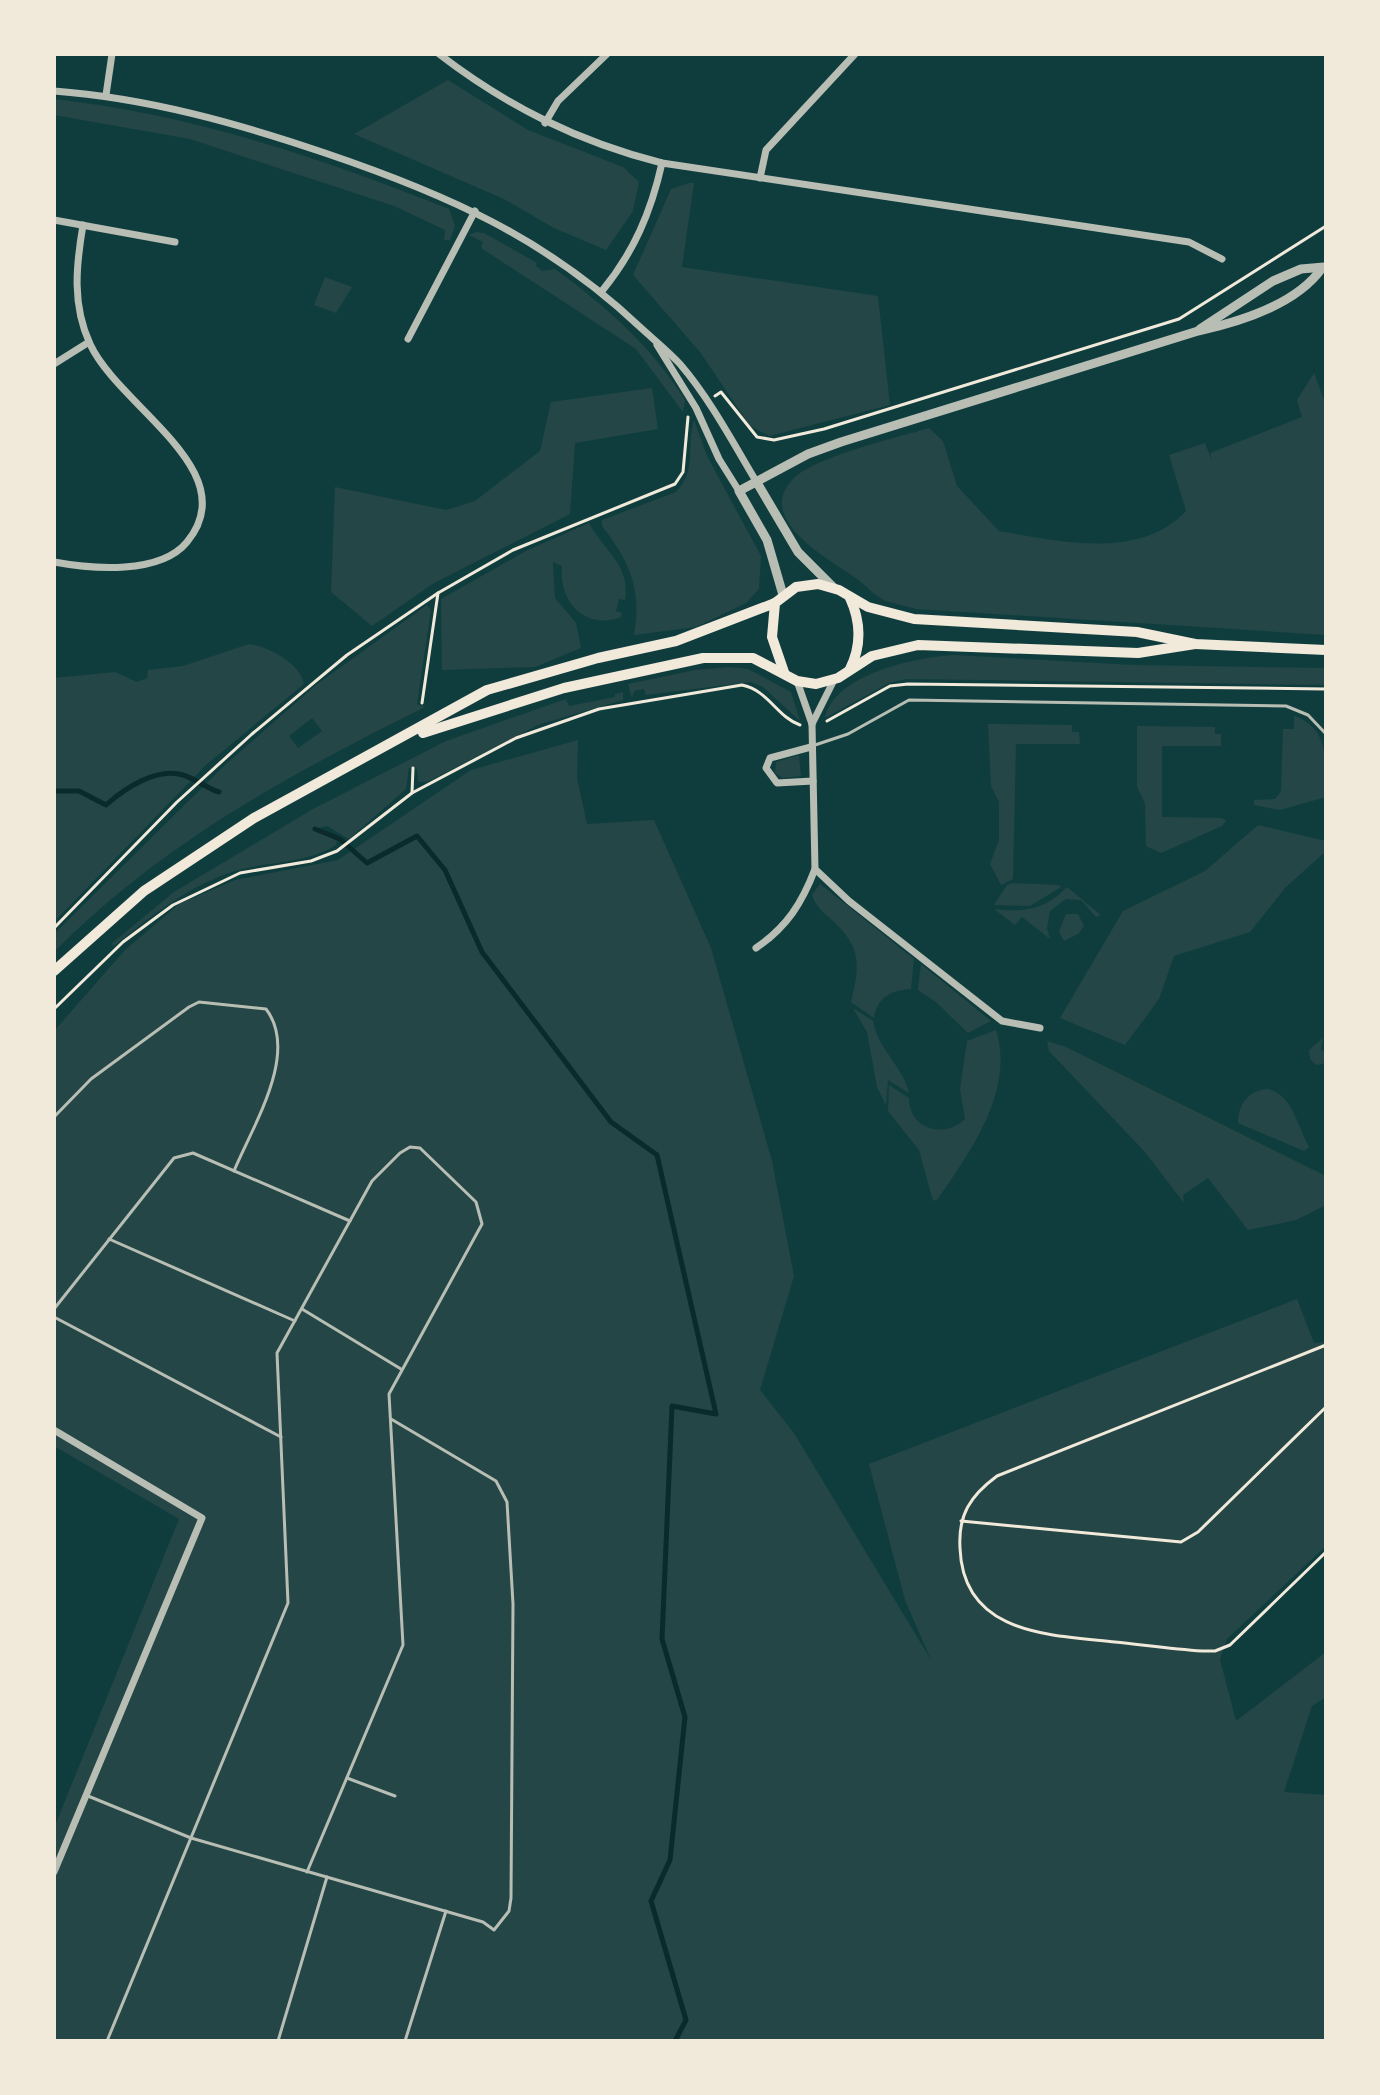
<svg xmlns="http://www.w3.org/2000/svg" width="1380" height="2095" font-family="Poppins,sans-serif">
<rect width="100%" height="100%" fill="#0f3d3e"/>
<!-- green -->
<g fill="#244646" fill-rule="evenodd">
<polygon points="448,80 528,130 623,167 639,182 633,211 606,250 554,228 504,199 354,134"/>
<path d="M54,99C191,114 321,158 449,209L455,226L450,240H444L445,230L394,206L190,139L54,115Z"/>
<polygon points="689,183 694,183 682,267 878,296 890,405 769,436 750,426 700,352 633,275 671,189"/>
<path d="M476,232L484,233L537,263L536,266L542,271L555,269C607,307 651,346 685,400L683,412L636,349L481,248L483,242L469,235Z"/>
<polygon points="325,277 352,287 336,313 314,305"/>
<path d="M1314,373L1326,405V635L916,609C906,606 896,604 886,601C874,596 867,586 857,579C833,561 754,521 792,480C813,457 896,438 929,428L943,441L957,486L999,531C1059,541 1139,561 1186,511L1169,455L1205,443L1212,461L1210,453L1302,417L1297,400Z"/>
<polygon points="652,388 658,429 575,443 570,514 434,583 372,626 331,592 335,487 446,510 475,501 540,451 551,402"/>
<path d="M694,420L707,456L761,556L759,589L746,603L696,627L634,635C642,589 630,562 602,526V520L676,492C697,471 686,446 694,420Z"/>
<path d="M589,523C603,550 631,565 625,600L619,599L616,611L622,613L621,617C585,631 558,601 562,566L553,562L555,598L576,623L581,648L535,667L442,670L441,599L526,551Z"/>
<path d="M427,605L431,610L417,704L425,707C290,774 161,844 54,952V934L226,764L316,685ZM312,718L322,731L298,748L289,736Z"/>
<path d="M249,644C267,646 301,664 304,684L206,765L54,922V678L115,672L137,682L147,678L148,670L183,666Z"/>
<path d="M954,655L1133,665L1326,668V685L906,679L889,683L825,718C834,674 917,657 954,655Z"/>
<polygon points="730,667 748,669 791,692 800,721 763,687 751,682 646,695 644,689 634,691 632,698 628,684 695,670"/>
<path d="M623,692V700L538,725L427,782H418L417,769L409,768L406,789L349,839L327,826L315,829L337,841L336,845C307,864 268,861 235,871C189,885 150,917 114,946L111,944L174,892L313,809L446,741L566,699L569,706L615,697V694Z"/>
<path d="M1294,716C1331,728 1326,766 1326,797L1280,810L1254,805V800L1275,799L1281,791L1283,729H1294Z"/>
<polygon points="988,724 1072,725 1072,732 1079,732 1080,744 1016,744 1013,879 1001,885 990,864 999,840 999,802 991,786"/>
<polygon points="1137,726 1215,727 1215,734 1221,734 1221,746 1162,746 1162,817 1222,818 1226,821 1222,826 1161,853 1146,846 1145,804 1137,786"/>
<polygon points="578,740 577,778 587,824 654,820 711,948 772,1161 794,1276 760,1390 794,1433 931,1660 905,1600 869,1464 1297,1299 1314,1343 1326,1342 1326,1546 1227,1639 1220,1659 1236,1721 1326,1652 1326,1697 1312,1706 1284,1792 1326,1795 1326,2041 54,2041 54,1828 179,1519 54,1446 54,1031 125,950 179,904 235,880 338,860 471,770"/>
<polygon points="799,755 801,776 783,778 775,773 776,762"/>
<polygon points="1258,825 1326,841 1326,851 1286,887 1250,932 1174,956 1159,999 1125,1045 1060,1018 1123,911 1205,871"/>
<polygon points="1013,883 1058,885 1061,887 1030,906 994,905 1007,885"/>
<path d="M820,884L914,959L911,989C892,990 877,997 874,1018L851,1002C860,966 862,947 832,920C823,912 816,907 812,895Z"/>
<path d="M1067,887L1101,915L1096,917L1081,900L1066,899L1050,911L1047,928L1050,939L1022,917L1015,925L994,909C1023,913 1047,909 1067,887Z"/>
<polygon points="1066,914 1078,914 1084,926 1078,934 1064,941 1059,931"/>
<polygon points="921,964 991,1021 968,1033 936,1002 918,990"/>
<path d="M853,1008L873,1021C878,1050 903,1066 909,1093L888,1080L886,1105L877,1087L867,1032Z"/>
<path d="M996,1030C1015,1091 970,1152 938,1199L933,1201L919,1150L888,1111L889,1085L909,1098C909,1130 945,1139 965,1119L960,1089L967,1041Z"/>
<polygon points="1323,1038 1321,1049 1326,1053 1323,1064 1316,1065 1310,1059 1309,1050"/>
<polygon points="1047,1041 1066,1047 1326,1176 1326,1205 1296,1220 1248,1230 1208,1178 1183,1195 1184,1203 1144,1151 1049,1051"/>
<path d="M1268,1089C1292,1094 1298,1127 1309,1147L1304,1151L1238,1123C1238,1104 1249,1090 1268,1089Z"/>
</g>
<g fill="none" stroke-linecap="round" stroke-linejoin="round">
<!-- stream -->
<g stroke="#0a2a2b" stroke-width="5">
<path d="M54,791H79L106,805C125,788 157,767 183,775C196,779 206,788 219,792"/>
<polyline points="315,829 340,839 367,863 417,836 445,870 482,952 611,1122 657,1155 716,1414 672,1406 662,1639 685,1717 670,1860 651,1901 686,2020 675,2041"/>
</g>
<!-- path -->
<g stroke="#f1e9da" stroke-width="3">
<polyline points="715,396 721,392 757,437 774,440 824,429 1179,319 1326,226"/>
<polyline points="422,703 438,593"/>
<polyline points="827,721 890,686 908,684 1326,689"/>
<polyline points="412,793 413,768"/>
<polyline points="54,928 177,802 252,734 347,655 438,593 513,550 675,484 683,472 688,417"/>
<path d="M54,1009L123,942L173,905L240,873L311,861L337,851L412,793L516,738L599,709L742,685C768,690 777,717 800,725"/>
<path d="M1326,1345L997,1476C970,1496 958,1515 960,1548C963,1635 1050,1635 1115,1642C1144,1645 1173,1649 1202,1651H1215L1230,1645L1326,1552"/>
<polyline points="961,1521 1181,1542 1198,1532 1326,1407"/>
</g>
<!-- service -->
<g stroke="#b8beb3" stroke-width="3">
<polyline points="815,745 848,734 909,700 1286,706 1308,715 1326,734"/>
<path d="M54,1117L91,1079L189,1007L199,1002L266,1009C300,1053 252,1127 234,1171"/>
<polyline points="109,1239 295,1321"/>
<polyline points="54,1309 174,1158 193,1153 350,1221"/>
<polyline points="302,1309 401,1369"/>
<polyline points="54,1317 281,1437"/>
<polyline points="347,1778 395,1796"/>
<polyline points="88,1796 191,1838 483,1922 494,1930 509,1911 511,1898 513,1604 507,1502 496,1481 391,1419"/>
<polyline points="107,2041 288,1603 277,1353 372,1181 400,1153 410,1147 420,1148 476,1202 482,1224 389,1394 403,1645 307,1872"/>
<polyline points="278,2041 327,1877"/>
<polyline points="405,2041 446,1911"/>
</g>
<!-- minor -->
<g stroke="#b8beb3" stroke-width="7">
<path d="M439,54C508,107 579,142 662,163L1189,242L1222,259"/>
<path d="M54,91C147,98 237,123 325,153C446,194 546,238 640,327C653,339 668,351 680,364C710,399 732,441 756,481"/>
<polyline points="106,95 112,54"/>
<polyline points="545,123 558,101 607,54"/>
<polyline points="760,178 766,150 855,54"/>
<polyline points="54,220 175,242"/>
<path d="M602,291C634,252 651,212 662,163"/>
<polyline points="408,339 475,211"/>
<polyline points="657,345 696,408 719,459 739,491"/>
<polyline points="54,364 89,342"/>
<path d="M54,562C92,569 160,575 187,542C246,471 119,407 90,344C72,305 76,266 83,225"/>
<polyline points="797,681 812,724 815,869 849,901 1002,1021 1040,1028"/>
<polyline points="812,724 834,680"/>
<polyline points="811,747 770,758 766,768 777,783 813,781"/>
<path d="M756,948C787,927 802,903 815,869"/>
<polyline points="54,1430 202,1518 54,1872"/>
</g>
<!-- tertiary -->
<g stroke="#b8beb3" stroke-width="9">
<polyline points="1200,329 1273,281 1301,269 1324,267"/>
<polyline points="756,481 798,552 833,587"/>
<path d="M783,595L767,540L739,491L808,454L841,442L1198,331C1239,322 1297,304 1322,268"/>
</g>
<!-- secondary -->
<g stroke="#f1e9da" stroke-width="10">
<path d="M850,669C862,645 861,622 850,598"/>
<polyline points="784,672 772,637 775,603 796,587 818,584 839,590 868,607 914,619 1137,632 1195,644 1326,650"/>
<polyline points="423,733 564,688 703,658 753,658 797,681 816,684 838,678 872,656 918,645 1138,653 1195,644"/>
<polyline points="54,971 144,891 254,818 487,690 598,658 676,641 775,603"/>
</g>
</g>
<!-- border -->
<rect width="1380" height="2095" fill="none" stroke="#f1e9da" stroke-width="112"/>
</svg>
